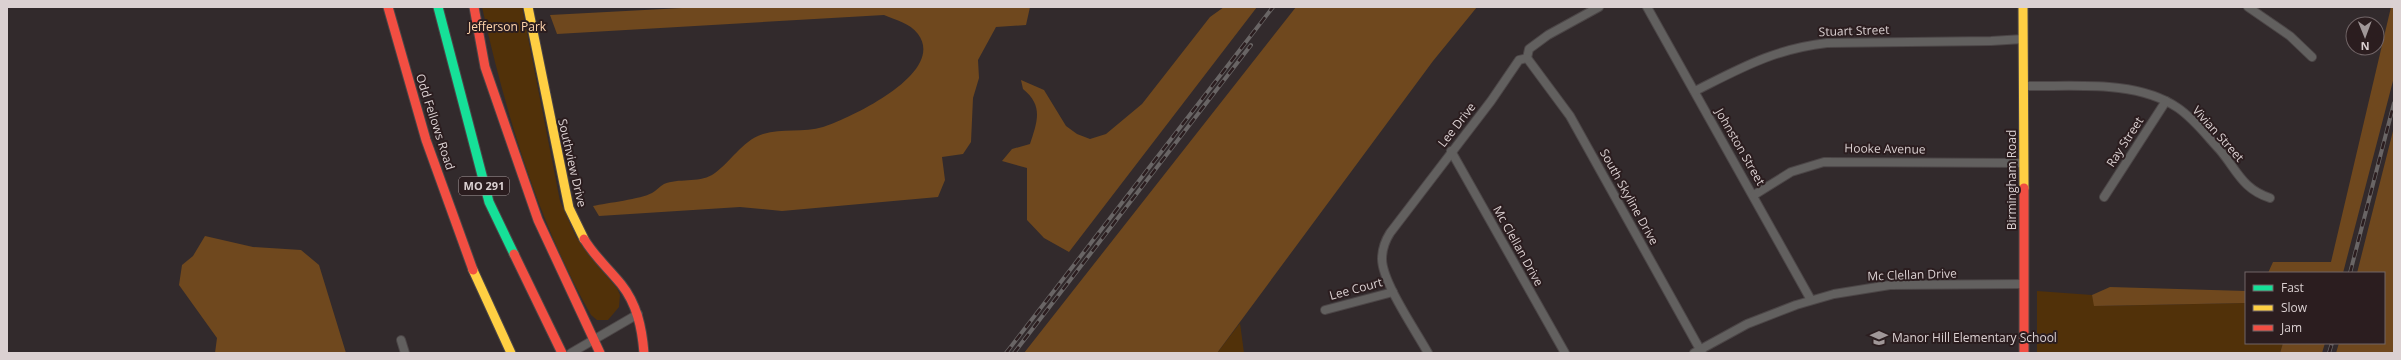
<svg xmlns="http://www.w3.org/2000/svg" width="2401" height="360" font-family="'Open Sans',sans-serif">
<rect width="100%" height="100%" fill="#322a2c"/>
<!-- green -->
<g fill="#513109">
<path d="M482,7H522L560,201L576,237L599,267L617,288L620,295L619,307L608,320H597L591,315C538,222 505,111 482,7Z"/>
<polygon points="2037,291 2092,295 2095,306 2246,303 2246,343 2283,343 2280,353 2037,353"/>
<polygon points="1240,323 1244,353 1217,353"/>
</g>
<!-- forest -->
<g fill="#6f481e">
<path d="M701,7H1030L1026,25L996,27L978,60L979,78L973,98L971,142L963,154L942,157L945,180L938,197L782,211L740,207L599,216L593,206C607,203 641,199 652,193C656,191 660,186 664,184C678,178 698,183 712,175C731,163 741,141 763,134C782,128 804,133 823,127C850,118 947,73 918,34C910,23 895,20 884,15L557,34L550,15Z"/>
<path d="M1224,7H1257L1069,252L1044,238L1027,220V168L1002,161L1012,149L1030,144C1037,122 1044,106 1023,89L1021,80L1044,90L1066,126L1077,134L1090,139L1106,134L1142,104L1210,17Z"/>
<polygon points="1296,7 1477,7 1433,61 1217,353 1024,353"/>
<polygon points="2391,7 2394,7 2394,77 2343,273 2268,273 2273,262 2331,262"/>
<polygon points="2394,127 2394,353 2336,353 2339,343 2384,343 2384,273 2357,273"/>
<polygon points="205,236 253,247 301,250 319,265 346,353 215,353 217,338 179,285 182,265 193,256"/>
<polygon points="2110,287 2246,291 2246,303 2094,306 2092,295"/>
<polygon points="2283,343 2325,343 2322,353 2280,353"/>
</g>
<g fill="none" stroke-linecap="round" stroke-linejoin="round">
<!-- street casing -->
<g stroke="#4c4647" stroke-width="10">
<g id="street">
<polyline points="1647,7 1811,300"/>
<polyline points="2248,7 2290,36 2312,57"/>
<polyline points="1527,58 1570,116 1702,353"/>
<polyline points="1527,58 1529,49 1548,35 1599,7"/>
<path d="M2023,86C2072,87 2136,79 2178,108C2194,119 2206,135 2219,149C2237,170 2242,189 2270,198"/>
<path d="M1695,91C1741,68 1774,49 1827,43L1991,41L2023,39"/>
<polyline points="1451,151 1565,353"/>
<polyline points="1754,195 1791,172 1824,162 2024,163"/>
<polyline points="2104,197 2166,101"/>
<polyline points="1325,310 1393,292"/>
<polyline points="401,340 405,353"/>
<polyline points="571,353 638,314"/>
<path d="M1428,353C1416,331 1382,282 1382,259C1382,250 1385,241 1390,233L1491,101L1519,60L1527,58"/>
<polyline points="1694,353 1747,324 1796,305 1834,294 1890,285 2023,284"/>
</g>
</g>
<!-- fast casing -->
<g stroke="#4c4647" stroke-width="11">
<polyline id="fast" points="438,7 489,202 514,254"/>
</g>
<!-- slow casing -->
<g stroke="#4c4647" stroke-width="11">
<g id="slow">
<polyline points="528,7 569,208 584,239"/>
<polyline points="2023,7 2024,188"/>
<polyline points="473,270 511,353"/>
</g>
</g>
<!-- jam casing -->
<g stroke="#4c4647" stroke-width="11">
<g id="jam">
<polyline points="388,7 426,140 473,270"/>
<polyline points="474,7 485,67 538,220 600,353"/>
<polyline points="2024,188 2024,353"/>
<path d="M584,239C595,257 608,268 621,284C637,304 642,328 644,353"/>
<polyline points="514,254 562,353"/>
</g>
</g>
<!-- street -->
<use href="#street" stroke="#62605f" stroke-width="8"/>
<!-- fast -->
<use href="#fast" stroke="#16e098" stroke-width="9"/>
<!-- slow -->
<use href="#slow" stroke="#ffcf43" stroke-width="9"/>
<!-- jam -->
<use href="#jam" stroke="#f24e42" stroke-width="9"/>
<!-- rail casing -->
<g stroke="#696565" stroke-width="4">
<g id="rail">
<polyline points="2350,273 2394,103"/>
<polyline points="1006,353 1273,7"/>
<polyline points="1014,353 1251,45"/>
<polyline points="2329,353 2332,343"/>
</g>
</g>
<!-- rail -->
<use href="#rail" stroke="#2b1d1f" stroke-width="2.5" stroke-dasharray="8" stroke-linecap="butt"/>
</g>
<!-- icons -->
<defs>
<g id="school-bare" transform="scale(1.38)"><path d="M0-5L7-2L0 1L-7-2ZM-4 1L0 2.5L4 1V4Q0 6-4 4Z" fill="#a09798" stroke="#2b1d1f" stroke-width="2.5" paint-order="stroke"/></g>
</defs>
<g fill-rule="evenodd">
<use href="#school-bare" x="1879" y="338"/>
</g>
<g text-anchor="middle" stroke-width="4" stroke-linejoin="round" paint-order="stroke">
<!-- shield labels -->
<rect fill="#2b1d1f" stroke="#a69b9c" stroke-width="1" x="459" y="177" width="50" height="18" rx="3"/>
<g font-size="11" font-weight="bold" fill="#dbd1d2">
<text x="484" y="190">MO 291</text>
</g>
<!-- park labels -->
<g font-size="12" fill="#fed4ac" stroke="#2b1d1f">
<text x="507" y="31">Jefferson Park</text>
</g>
<!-- street labels -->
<g font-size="12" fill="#dbd1d2" stroke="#2b1d1f">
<text transform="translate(1854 31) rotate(-2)" y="4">Stuart Street</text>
<text transform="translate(435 122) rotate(72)" y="4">Odd Fellows Road</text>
<text transform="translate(1457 125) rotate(-52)" y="4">Lee Drive</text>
<text transform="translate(2218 134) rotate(48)" y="4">Vivian Street</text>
<text transform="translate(2125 142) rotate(-57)" y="4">Ray Street</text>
<text transform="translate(1740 147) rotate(60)" y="4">Johnston Street</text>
<text transform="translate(1885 149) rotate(1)" y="4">Hooke Avenue</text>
<text transform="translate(572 163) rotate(77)" y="4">Southview Drive</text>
<text transform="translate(2012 180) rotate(-90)" y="4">Birmingham Road</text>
<text transform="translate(1629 197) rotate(61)" y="4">South Skyline Drive</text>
<text transform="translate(1518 246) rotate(61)" y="4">Mc Clellan Drive</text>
<text transform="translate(1912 275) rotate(-2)" y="4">Mc Clellan Drive</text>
<text transform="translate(1356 289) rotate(-15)" y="4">Lee Court</text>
</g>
<!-- poi labels -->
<g font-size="12" fill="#dbd1d2" stroke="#2b1d1f" text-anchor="start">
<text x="1892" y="342">Manor Hill Elementary School</text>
</g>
</g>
<!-- border -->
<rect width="2401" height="360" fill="none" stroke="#dbd1d2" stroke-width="16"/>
<!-- legend -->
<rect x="2245" y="272" width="140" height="72" fill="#2b1d1f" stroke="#716567"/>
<rect x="2253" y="285" width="20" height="6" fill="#16e098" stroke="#716567"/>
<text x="2281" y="292" font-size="12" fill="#dbd1d2">Fast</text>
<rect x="2253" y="305" width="20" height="6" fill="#ffcf43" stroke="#716567"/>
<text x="2281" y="312" font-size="12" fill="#dbd1d2">Slow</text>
<rect x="2253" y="325" width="20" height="6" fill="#f24e42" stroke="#716567"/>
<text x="2281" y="332" font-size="12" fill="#dbd1d2">Jam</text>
<!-- north arrow -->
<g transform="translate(2365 36) rotate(179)"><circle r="19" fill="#2b1d1f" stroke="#716567"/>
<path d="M0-3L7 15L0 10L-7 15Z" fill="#a09798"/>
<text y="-6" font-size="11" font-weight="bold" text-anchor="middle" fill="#dbd1d2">N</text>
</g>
</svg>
